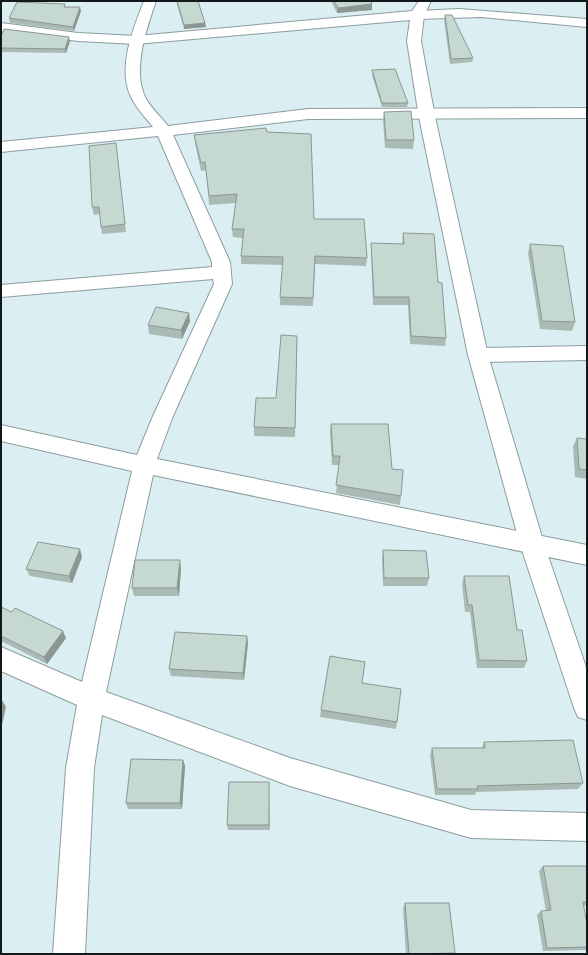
<svg xmlns="http://www.w3.org/2000/svg" width="588" height="955" font-family="'Nunito Sans',sans-serif">
<rect width="100%" height="100%" fill="#dbeef1"/>
<g fill="none" stroke-linecap="round" stroke-linejoin="round">
<!-- minor casing -->
<g stroke="#8c9da0" stroke-width="2">
<g id="minor">
<path d="M144,1H156C147,28 132,68 145,97C150,107 161,117 168,126L308,109L587,108V118L308,119L173,135L230,262L232,284L173,416L157,459L587,545V565L153,475L106,692L290,758L471,810L587,813V841L471,838L290,786L102,715L94,768L85,954H53L66,768L77,705L1,671V647L82,682L132,471L1,441V425L137,455L153,416L214,284L213,279L1,297V285L212,267V262L158,136L1,152V142L153,127C146,118 136,108 131,97C117,68 133,29 144,1Z"/>
<polygon points="459,9 587,19 587,27 481,17 417,19 412,18 410,15 412,12 417,11"/>
<polygon points="587,346 587,360 478,362 471,360 468,355 471,350 478,348"/>
</g>
</g>
<!-- tertiary casing -->
<g stroke="#8c9da0" stroke-width="2">
<polygon id="tertiary" points="419,1 431,1 424,15 421,41 435,117 488,355 544,544 587,670 587,720 578,717 574,708 520,544 468,355 419,117 407,41 410,20 136,44 78,41 1,31 1,23 78,33 136,36 412,11"/>
</g>
<!-- minor -->
<use href="#minor" fill="#fff" fill-rule="evenodd"/>
<!-- tertiary -->
<use href="#tertiary" fill="#fff" fill-rule="evenodd"/>
</g>
<!-- wall -->
<g fill="#aabab5">
<polygon points="176,1 198,1 205,23 206,27 184,29"/>
<polygon points="331,1 371,1 372,10 337,13"/>
<polygon points="65,4 65,7 81,11 74,31 10,23 9,18"/>
<polygon points="445,15 473,58 472,62 450,64 444,20"/>
<polygon points="1,36 70,41 66,53 1,52"/>
<polygon points="372,70 408,103 407,107 382,107 372,75"/>
<polygon points="384,112 414,140 413,149 385,148 383,120"/>
<polygon points="267,132 314,219 367,258 366,266 315,264 313,306 280,305 280,297 283,265 241,264 241,256 243,238 233,237 232,229 236,203 209,205 206,170 201,171 195,143 194,135"/>
<polygon points="116,143 126,232 102,234 101,227 100,214 94,215 92,207"/>
<polygon points="403,233 438,282 446,338 445,346 410,344 408,305 373,305 371,251 371,243 402,244"/>
<polygon points="530,244 575,322 572,331 540,329 528,253"/>
<polygon points="190,321 182,339 149,334 148,325"/>
<polygon points="297,345 295,437 254,436 254,427 276,398"/>
<polygon points="331,424 392,469 401,496 400,505 336,493 339,465 332,465 330,432"/>
<polygon points="577,438 587,439 587,479 575,477 573,446"/>
<polygon points="383,550 429,578 427,586 383,586 382,558"/>
<polygon points="82,557 72,583 30,576 26,569"/>
<polygon points="181,568 179,596 134,596 132,588"/>
<polygon points="464,576 517,630 527,661 524,668 477,668 470,612 465,612 462,584"/>
<polygon points="1,607 66,638 47,664 1,641"/>
<polygon points="248,643 244,680 171,676 169,669"/>
<polygon points="362,683 397,722 396,729 320,717 321,710"/>
<polygon points="484,742 583,783 578,789 476,792 475,795 435,795 430,755 432,748 482,748"/>
<polygon points="183,760 185,766 182,809 128,809 126,803"/>
<polygon points="269,782 270,830 228,830 227,825"/>
<polygon points="543,866 587,866 587,906 583,906 587,925 587,950 586,950 543,951 537,915 541,911 546,911 539,871"/>
<polygon points="405,903 455,953 454,954 406,954 403,908"/>
</g>
<!-- shaded-wall -->
<g fill="#8b9793">
<polygon points="372,4 372,10 337,13 338,8"/>
<polygon points="80,7 81,11 74,31 73,27"/>
<polygon points="205,23 206,27 184,29 184,25"/>
<polygon points="69,37 70,41 66,53 65,49"/>
<polygon points="189,313 190,321 182,339 181,330"/>
<polygon points="80,549 82,557 72,583 69,576"/>
<polygon points="180,560 181,568 179,596 177,588"/>
<polygon points="63,631 66,638 47,664 44,657"/>
<polygon points="247,636 248,643 244,680 243,673"/>
<polygon points="2,700 6,707 1,729 1,704"/>
<polygon points="183,760 185,766 182,809 180,803"/>
</g>
<!-- building -->
<g fill="#c6d8d2" stroke="#8b9793">
<polygon points="177,1 198,1 205,23 184,25"/>
<polygon points="334,1 371,1 372,4 338,8"/>
<polygon points="17,2 65,4 64,7 80,7 73,27 9,18"/>
<polygon points="445,15 452,15 473,58 451,59"/>
<polygon points="4,29 69,37 65,49 1,48 1,36"/>
<polygon points="395,69 408,103 382,103 372,70"/>
<polygon points="411,111 414,140 386,140 384,112"/>
<polygon points="266,128 267,132 311,134 314,219 364,219 367,258 315,256 313,298 280,297 283,257 241,256 244,229 232,229 237,194 209,196 205,162 201,163 194,135"/>
<polygon points="116,143 125,224 101,227 99,207 92,207 89,146"/>
<polygon points="403,233 434,234 438,282 442,283 446,338 411,336 409,297 374,297 371,243 404,244"/>
<polygon points="530,244 563,246 575,322 542,321"/>
<polygon points="156,307 189,313 181,330 148,325"/>
<polygon points="281,335 297,336 295,428 254,427 256,398 276,398"/>
<polygon points="331,424 388,424 392,469 403,470 401,496 336,485 340,456 333,456"/>
<polygon points="577,438 587,439 587,470 579,469"/>
<polygon points="38,542 80,549 69,576 26,569"/>
<polygon points="383,550 426,551 429,578 384,578"/>
<polygon points="135,560 180,560 177,588 132,588"/>
<polygon points="464,576 509,576 517,630 522,630 527,661 479,660 472,605 468,605"/>
<polygon points="1,607 12,612 15,608 63,631 44,657 1,636"/>
<polygon points="175,632 247,636 243,673 169,669"/>
<polygon points="330,656 365,662 362,683 401,689 397,722 321,710"/>
<polygon points="573,740 583,783 477,786 478,789 437,789 432,748 485,748 484,742"/>
<polygon points="131,759 183,760 180,803 126,803"/>
<polygon points="229,782 269,782 269,825 227,825"/>
<polygon points="543,866 587,866 587,902 583,902 587,925 587,947 547,948 541,911 551,910"/>
<polygon points="405,903 449,903 455,953 409,954"/>
</g>
<!-- border -->
<rect width="588" height="955" fill="none" stroke="#12191a" stroke-width="4"/>
</svg>
